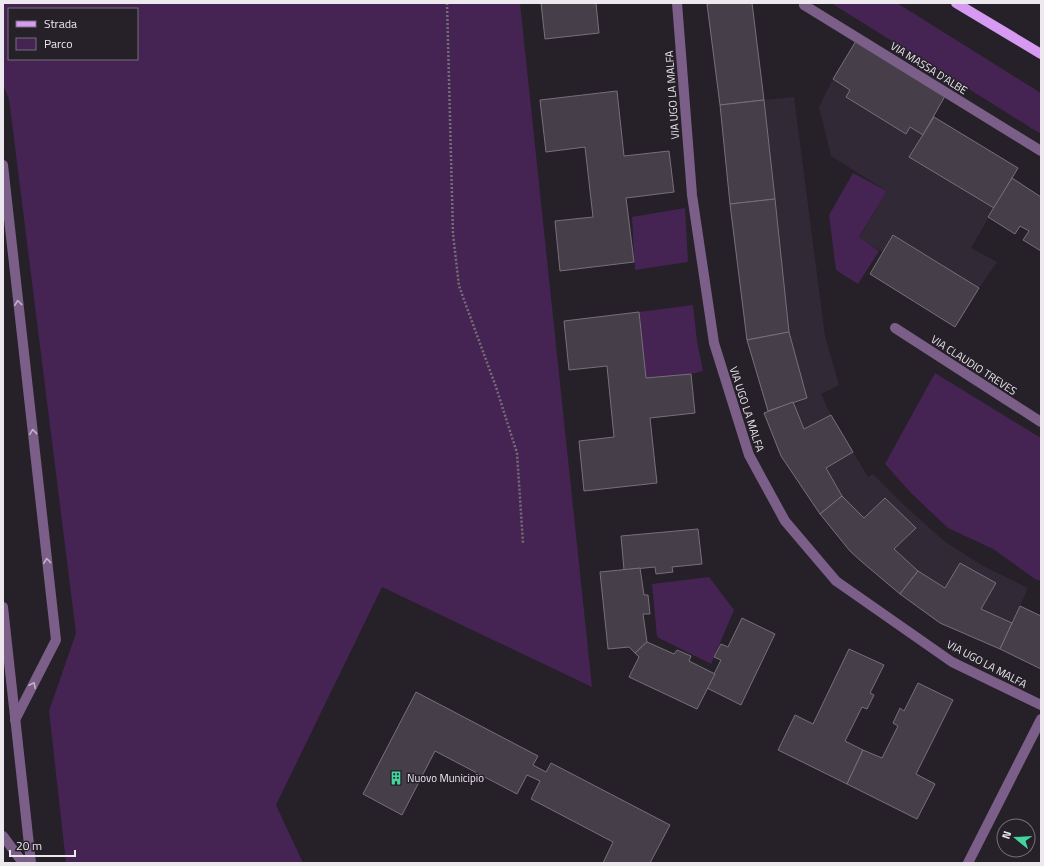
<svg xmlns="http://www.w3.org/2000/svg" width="1044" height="866" font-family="'Titillium Web',sans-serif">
<rect width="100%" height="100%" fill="#262029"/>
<!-- built -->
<g fill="#322937">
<polygon points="833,79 850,90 846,97 906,134 910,127 923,135 910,157 994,208 971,248 997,262 979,288 894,235 883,252 859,238 887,191 831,156 819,107"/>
<polygon points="794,97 825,336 839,385 821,394 831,415 804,429 793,402 807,398 789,332 764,100"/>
<polygon points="853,452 868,477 873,474 906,507 944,541 983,566 1028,588 1012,623 981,609 996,583 960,563 945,588 918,571 894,549 916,528 864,518 842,496 826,468"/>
</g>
<!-- green -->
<g fill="#452353" fill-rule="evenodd">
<path d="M3,3H520L592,687L382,587L276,805L303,863H66L49,711L76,633L9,99L3,85ZM9,9H137V59H9Z"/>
<polygon points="831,3 897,3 1041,93 1041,134"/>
<polygon points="853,173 887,191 859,237 879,251 858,284 836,270 829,215"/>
<polygon points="685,208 688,262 635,270 632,217"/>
<polygon points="693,305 697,341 703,371 691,374 646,378 639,312"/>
<polygon points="935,373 1041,438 1041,581 1035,579 993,549 948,528 911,493 885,464"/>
<polygon points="709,577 734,610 711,664 657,637 652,584"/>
</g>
<!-- building -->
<g fill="#463f49" stroke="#77707a">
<polygon points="541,3 596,3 599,33 545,39"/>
<polygon points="714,3 752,3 764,100 720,105 707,4"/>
<polygon points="856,41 945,96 923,135 910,127 906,134 846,97 850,90 833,79"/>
<polygon points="617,91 624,156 669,151 674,192 626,198 634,262 560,271 555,221 593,217 585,147 546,152 540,100"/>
<polygon points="764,100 775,199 730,204 720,105"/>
<polygon points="934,117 1018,168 994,208 909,157"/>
<polygon points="1012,178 1041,197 1041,251 1023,240 1029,231 1020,226 1015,234 988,217"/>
<polygon points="775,199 789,332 747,340 730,204"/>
<polygon points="893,235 979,288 955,327 870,274"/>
<polygon points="639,312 646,378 691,374 695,413 650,418 657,483 584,491 579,441 614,437 607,366 569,370 564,321"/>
<polygon points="789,332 807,398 768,411 747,340"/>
<polygon points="793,402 804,429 831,415 853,452 826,468 842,496 820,514 781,456 764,413"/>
<polygon points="842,496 864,518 885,498 916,528 894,549 918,571 900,594 862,562 850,551 820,514"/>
<polygon points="698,529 702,564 672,567 673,572 656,574 655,567 624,570 621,536"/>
<polygon points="960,563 996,583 981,609 1012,623 1000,649 940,623 900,594 918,571 945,588"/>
<polygon points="640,568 644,595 648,595 650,614 643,614 647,642 635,653 629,647 608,649 600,572"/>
<polygon points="1020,606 1041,616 1041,669 1000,649"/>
<polygon points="742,618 775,634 741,705 707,688 721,660 714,657 721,644 728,647"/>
<polygon points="647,642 674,654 677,650 691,656 689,661 715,674 697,709 629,677 639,657 635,653"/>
<polygon points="849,649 884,665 870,693 874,695 867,709 862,707 845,741 863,750 847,784 778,750 795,715 813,724"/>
<polygon points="918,683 953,700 916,774 935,784 917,819 847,784 863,750 882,758 898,726 893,723 900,708 904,711"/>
<polygon points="416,692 538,756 533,765 546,772 551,763 670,825 650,863 603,863 613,842 531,799 540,781 527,775 517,794 435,751 402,815 363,794"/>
</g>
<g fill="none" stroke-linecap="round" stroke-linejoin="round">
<!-- path -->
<polyline stroke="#746f76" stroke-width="2.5" stroke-dasharray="2 2" stroke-linecap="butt" points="447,3 453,234 459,286 496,387 517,453 523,543"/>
<!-- minor -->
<g stroke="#7b5f89" stroke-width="10">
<polyline points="677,3 692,195 714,343 749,455 785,521 836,581 952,662 1041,705"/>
<polyline points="804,5 1041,151"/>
<polyline points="3,165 56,640 15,720"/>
<polyline points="895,328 1041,422"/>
<polyline points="3,607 31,863"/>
<polyline points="3,836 23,863"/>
<polyline points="968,863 1041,719"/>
</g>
<!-- major -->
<polyline stroke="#d79af2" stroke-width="10" points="956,3 1041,54"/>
</g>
<!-- one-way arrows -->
<defs><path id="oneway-chevron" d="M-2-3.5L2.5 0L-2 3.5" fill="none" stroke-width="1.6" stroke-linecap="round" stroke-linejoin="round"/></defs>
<g stroke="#bfb1c6">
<use href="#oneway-chevron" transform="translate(18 303) rotate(-96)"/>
<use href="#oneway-chevron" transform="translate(33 432) rotate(-96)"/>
<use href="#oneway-chevron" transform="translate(47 561) rotate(-96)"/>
<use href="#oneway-chevron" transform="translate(33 685) rotate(-63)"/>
</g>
<!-- icons -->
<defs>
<g id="building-bare" transform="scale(1.08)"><path d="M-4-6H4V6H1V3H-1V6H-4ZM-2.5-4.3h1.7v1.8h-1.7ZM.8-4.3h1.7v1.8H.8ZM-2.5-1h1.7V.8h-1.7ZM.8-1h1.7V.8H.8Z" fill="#43d4a0" stroke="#262029" stroke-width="2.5" paint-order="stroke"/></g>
</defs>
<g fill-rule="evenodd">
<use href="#building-bare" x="396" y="778"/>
</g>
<g text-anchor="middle" stroke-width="3" stroke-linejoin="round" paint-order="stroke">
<!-- street labels -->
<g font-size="11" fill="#ece8ee" stroke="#262029">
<text transform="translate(929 68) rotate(32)" y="4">VIA MASSA D'ALBE</text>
<text transform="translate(672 95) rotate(-94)" y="4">VIA UGO LA MALFA</text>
<text transform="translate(974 365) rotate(33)" y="4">VIA CLAUDIO TREVES</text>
<text transform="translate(747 409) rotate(72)" y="4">VIA UGO LA MALFA</text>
<text transform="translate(987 664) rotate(28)" y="4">VIA UGO LA MALFA</text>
</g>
<!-- poi labels -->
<g font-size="11" fill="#ece8ee" stroke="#262029" text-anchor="start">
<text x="407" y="782">Nuovo Municipio</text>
</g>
</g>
<!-- border -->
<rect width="1044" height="866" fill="none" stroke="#ece8ee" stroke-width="8"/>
<!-- legend -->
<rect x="8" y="8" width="130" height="52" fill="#262029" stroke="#757078"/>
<rect x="16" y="21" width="20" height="6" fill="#d79af2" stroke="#757078"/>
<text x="44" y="28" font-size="12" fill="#ece8ee">Strada</text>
<rect x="16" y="38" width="20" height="12" fill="#452353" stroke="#757078"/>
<text x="44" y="48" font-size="12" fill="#ece8ee">Parco</text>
<!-- north arrow -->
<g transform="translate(1016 838) rotate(288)"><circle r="19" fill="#262029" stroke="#757078"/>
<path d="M0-3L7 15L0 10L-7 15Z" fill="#43d4a0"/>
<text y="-6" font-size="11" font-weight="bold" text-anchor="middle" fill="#ece8ee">N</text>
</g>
<!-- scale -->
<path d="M10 850v6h65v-6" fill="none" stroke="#ece8ee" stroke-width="2"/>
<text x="16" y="850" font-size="12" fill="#ece8ee" stroke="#262029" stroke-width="3" paint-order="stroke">20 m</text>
</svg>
